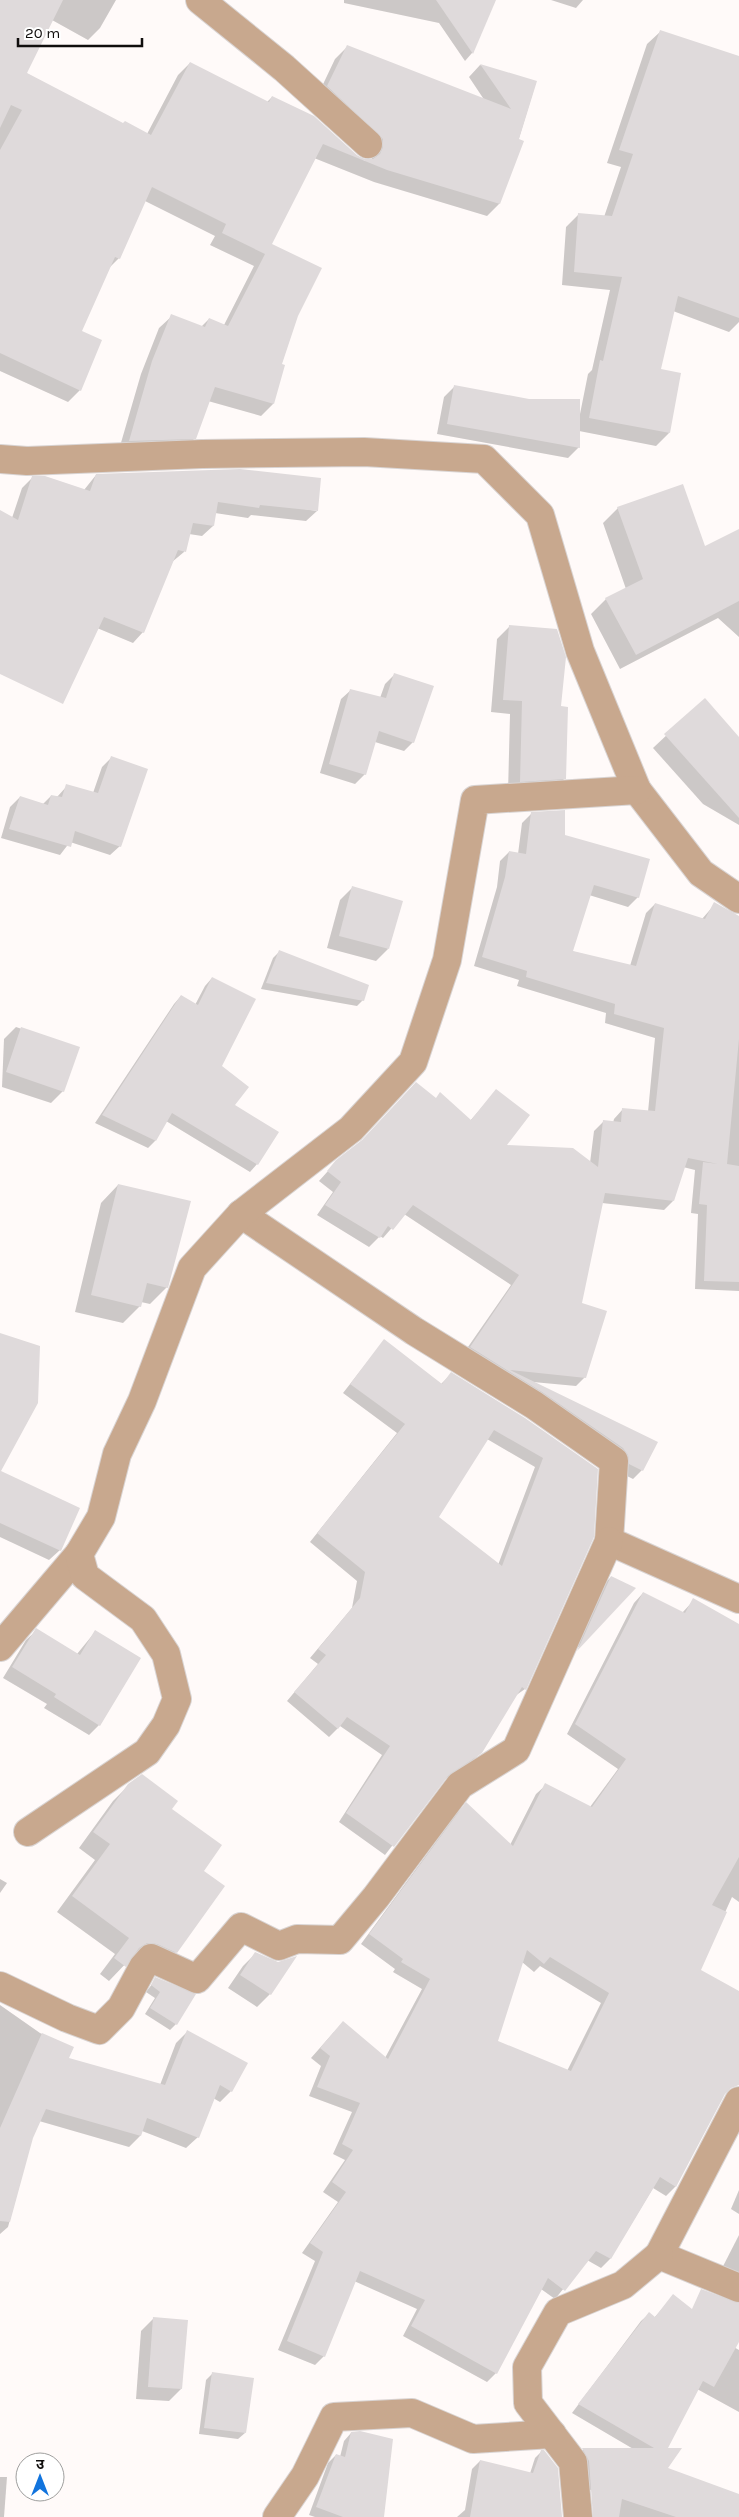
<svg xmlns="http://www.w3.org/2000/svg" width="739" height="2517" font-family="Karla,'Noto Sans Devanagari',sans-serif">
<rect width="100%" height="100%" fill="#fffaf9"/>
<!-- shadow -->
<g fill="#0003" fill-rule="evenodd">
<polygon points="0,0 116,0 100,28 88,40 52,20 26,73 123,125 147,134 178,75 190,63 267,102 272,97 365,161 372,160 371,151 316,99 335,59 347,47 485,101 469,77 480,65 536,82 499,204 487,216 374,182 314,158 271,244 297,316 281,365 283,366 273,404 261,416 208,401 195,438 183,450 118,453 141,374 159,328 172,316 201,327 209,319 224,325 254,266 210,245 215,236 145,201 119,258 108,269 80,332 80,390 68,402 0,371"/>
<polygon points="344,0 495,0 472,53 465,61 439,23 344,3"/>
<polygon points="551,0 583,0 576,8"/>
<polygon points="660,32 739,57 739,322 729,332 673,311 659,370 669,433 656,446 579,431 579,447 568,458 437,434 444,397 454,387 580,414 588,374 592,370 610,290 562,285 566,227 579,214 604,217 621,167 607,163 647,44"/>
<polygon points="96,475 317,511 306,521 251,515 248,518 215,513 213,526 202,536 189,534 184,552 172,562 143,632 133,643 97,628 0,643 0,511 12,518 22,488 32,478 84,490"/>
<polygon points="618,508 704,548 739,530 739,637 718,618 620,669 591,614 606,599 626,589 603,523"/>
<polygon points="510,626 560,708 565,778 552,791 508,793 510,714 491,712 497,639"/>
<polygon points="395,674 413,742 404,751 375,742 365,774 355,784 320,773 341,699 351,690 380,698 385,684"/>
<polygon points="704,700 739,739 739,825 703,804 653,748"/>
<polygon points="111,758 120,846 110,855 70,842 60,855 1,838 10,807 20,797 43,804 51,796 57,797 67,786 93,793 102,767"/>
<polygon points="532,813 564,836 638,897 628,907 589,895 571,951 630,966 646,913 655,904 702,919 715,904 739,918 739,1291 695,1289 698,1214 691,1213 695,1170 683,1167 673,1201 664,1210 602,1203 581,1304 585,1377 576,1386 533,1382 656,1443 642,1470 633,1479 621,1473 461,1357 511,1285 404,1214 383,1238 380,1236 369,1247 317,1215 333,1192 319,1181 337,1161 435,1099 470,1121 496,1091 504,1146 590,1163 594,1131 603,1122 613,1123 614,1119 623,1109 648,1112 655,1038 605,1023 606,1013 517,986 519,980 474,966 497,887 500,861 509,852 518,854 522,823"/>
<polygon points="352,888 388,949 376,961 327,948 340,900"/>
<polygon points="280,951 363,1000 357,1006 261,989 273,958"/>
<polygon points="212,978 220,1067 233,1106 257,1164 250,1172 166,1121 155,1141 148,1148 95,1123 174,1004 181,996 195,1005 205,986"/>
<polygon points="16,1027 78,1048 63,1091 51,1103 2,1087 4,1039"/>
<polygon points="118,1185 167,1287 150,1304 141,1302 140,1306 123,1323 75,1312 101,1203"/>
<path d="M384,1341L441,1384L451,1374L597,1469L525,1689L515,1696L481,1752L472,1761L442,1781L385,1855L339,1822L382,1755L340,1726L329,1737L287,1701L318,1664L310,1658L352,1608L357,1581L310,1542L397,1433L343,1393ZM487,1439L535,1467L498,1565L438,1517Z"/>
<polygon points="0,1472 60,1550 49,1560 0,1537"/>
<polygon points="611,1577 634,1589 570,1656 601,1587"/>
<path d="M643,1593L682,1613L694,1600L739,1625V1902L732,1897L699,1970L739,1993V2070L702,2127L706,2129L675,2187L666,2196L653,2188L610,2259L601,2268L587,2260L555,2299L541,2289L496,2373L487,2382L403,2336L417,2309L354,2281L324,2356L315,2365L278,2350L315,2261L302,2253L338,2202L323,2192L345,2160L333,2154L352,2112L309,2096L321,2066L311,2058L334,2032L385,2058L422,1989L393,1972L395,1969L361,1944L457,1813L466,1804L510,1845L536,1794L546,1785L590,1807L618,1769L567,1734L634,1603ZM522,1962L534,1972L540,1966L601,2003L567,2071L496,2041Z"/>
<polygon points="37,1630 77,1654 95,1632 99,1725 89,1735 44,1708 47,1704 3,1678 26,1640"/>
<polygon points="129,1785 171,1809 202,1871 176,1952 160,1967 142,1959 132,1957 109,1981 100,1974 115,1954 57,1912 95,1860 79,1848 113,1801"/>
<polygon points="0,1879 7,1883 0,1893"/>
<polygon points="256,1953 278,1963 294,1958 270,1994 257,2007 228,1988 243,1966"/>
<polygon points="156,1979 176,2024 170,2030 145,2014 155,1998 146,1992"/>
<polygon points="0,2005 40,2033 72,2048 67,2059 160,2085 176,2043 187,2032 231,2091 220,2102 213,2098 198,2137 186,2148 142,2131 140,2136 129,2147 39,2121 32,2137 8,2227 0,2234"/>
<polygon points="739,2190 739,2214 731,2209"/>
<polygon points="739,2235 739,2286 718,2276"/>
<polygon points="664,2307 739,2350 739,2412 697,2389 666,2450 666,2468 739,2495 739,2517 613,2517 614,2499 583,2487 575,2457 583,2450 635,2450 572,2413 641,2321 649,2314 654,2318"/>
<polygon points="154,2318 181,2389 169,2401 136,2399 141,2331"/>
<polygon points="213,2373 245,2433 238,2439 199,2434 206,2380"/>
<polygon points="351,2433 382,2517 315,2517 309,2515 328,2463 336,2455 340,2457 344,2441"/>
<polygon points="541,2452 557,2468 526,2486 535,2458"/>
<polygon points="480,2461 506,2517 457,2517 465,2510 472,2469"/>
<polygon points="0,2477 7,2477 4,2517 0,2517"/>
</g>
<!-- building -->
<g fill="#dfdadb" fill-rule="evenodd">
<polygon points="0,0 63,0 27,73 123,123 125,121 151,135 190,62 269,102 272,96 314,116 358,156 365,159 373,159 380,154 383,147 383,139 327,86 347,45 511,109 480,64 537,81 519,139 524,141 500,204 387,170 323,144 272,244 322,268 298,316 282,364 285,365 274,404 215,387 196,439 129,441 152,361 171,314 205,327 209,318 228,326 265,254 222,233 226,224 152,187 120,259 115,257 82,331 102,340 81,391 0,353 0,150 22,110 11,105 0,128"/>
<polygon points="436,0 496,0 473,54"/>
<polygon points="660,30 739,56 739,318 678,296 661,369 681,373 670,433 589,418 600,360 603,361 622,277 574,272 578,213 612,216 633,154 619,150"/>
<polygon points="454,385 529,399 580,399 580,448 447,424"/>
<polygon points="240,469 321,478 318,511 260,505 259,508 218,502 214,526 193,523 186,552 178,550 144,633 104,617 63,704 0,674 0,510 18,520 32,476 45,476 90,491 96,474"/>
<polygon points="683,484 705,546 739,529 739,601 636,655 605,598 643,579 617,507"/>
<polygon points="509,625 557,629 566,657 561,706 568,707 566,779 520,782 522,701 503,700"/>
<polygon points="394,673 434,686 414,743 379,731 366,775 329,764 350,689 386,698"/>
<polygon points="705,698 739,737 739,818 664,734"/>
<polygon points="111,756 148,769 121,847 75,831 71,847 9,829 20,796 48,805 51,795 62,797 66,784 98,793"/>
<polygon points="565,810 565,835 650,859 639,898 594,885 573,951 636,966 655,903 705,919 714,902 739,916 739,1039 727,1164 739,1166 739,1282 704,1281 707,1205 699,1204 703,1162 718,1164 688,1158 674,1201 605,1193 582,1303 607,1311 586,1378 510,1370 658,1442 643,1471 629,1464 628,1455 623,1448 542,1392 470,1347 519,1275 413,1205 393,1230 388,1226 380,1238 325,1205 341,1182 327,1171 336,1160 362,1140 416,1082 436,1098 440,1092 471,1120 496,1089 530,1115 507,1145 573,1148 598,1167 603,1120 621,1122 622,1108 655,1111 664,1028 614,1014 615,1004 526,977 527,971 482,957 505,877 509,851 526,854 531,812"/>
<polygon points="352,886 403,901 389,949 339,936"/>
<polygon points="279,950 369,985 364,1001 266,983"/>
<polygon points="212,977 256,999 222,1066 249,1087 235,1105 279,1132 258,1165 172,1113 156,1141 102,1115 181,995 198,1005"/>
<polygon points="21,1027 80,1047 64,1092 6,1072"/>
<polygon points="118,1184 191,1201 168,1288 147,1283 141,1307 91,1295"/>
<polygon points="0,1333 40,1346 38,1403 1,1471 80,1508 61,1551 0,1523"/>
<path d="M384,1339L442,1384L451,1372L525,1418L598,1469L594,1537L526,1690L522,1687L482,1753L448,1776L394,1847L346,1813L390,1746L347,1717L338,1729L294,1692L326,1655L318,1649L360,1598L365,1572L317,1533L405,1424L350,1384ZM494,1430L543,1458L502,1566L439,1517Z"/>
<polygon points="611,1576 636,1588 577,1651"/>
<path d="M643,1592L685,1613L693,1598L739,1624V1857L712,1905L727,1912L701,1970L739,1991V2085L731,2088L725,2094L676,2187L660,2177L611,2259L596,2251L565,2291L548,2278L497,2374L411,2326L425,2300L360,2271L325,2357L287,2341L323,2252L310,2243L346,2192L332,2182L353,2150L342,2144L360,2103L317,2087L330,2056L320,2048L343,2021L388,2059L430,1979L401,1962L403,1959L369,1934L466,1802L513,1846L545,1783L592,1807L626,1759L575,1724ZM527,1950L544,1964L550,1957L609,1993L571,2071L498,2041Z"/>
<polygon points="36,1628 80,1655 95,1630 141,1658 100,1726 54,1697 56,1694 12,1667"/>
<polygon points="142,1774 178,1801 172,1809 222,1845 204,1871 225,1886 177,1953 157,1944 147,1943 139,1948 126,1967 114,1958 129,1938 72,1896 110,1844 93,1832 128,1784"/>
<polygon points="255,1952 278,1962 297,1956 271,1995 240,1975"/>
<polygon points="155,1977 196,1994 177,2025 150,2008 160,1992 151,1985"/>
<polygon points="187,2030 248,2063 232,2092 220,2085 199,2138 147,2118 141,2136 46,2109 33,2138 10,2222 0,2221 0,2128 42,2033 74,2047 69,2058 165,2085"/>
<polygon points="701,2289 739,2303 739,2342 714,2387 703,2381 668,2448 682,2448 668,2468 739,2494 739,2517 676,2517 622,2499 619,2517 593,2517 589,2461 582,2448 654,2448 578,2404 649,2312 655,2317 673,2294 692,2309"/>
<polygon points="153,2317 188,2320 182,2389 148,2387"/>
<polygon points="212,2372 254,2378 246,2433 204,2428"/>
<polygon points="360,2431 393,2439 384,2517 343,2517 316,2507 336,2454 345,2457 351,2432"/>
<polygon points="541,2450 544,2450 558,2468 562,2517 470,2517 480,2460 533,2473"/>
</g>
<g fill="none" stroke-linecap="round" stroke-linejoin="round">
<!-- minor casing -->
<g stroke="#d9d4d3" stroke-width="30">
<g id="minor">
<polyline points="200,0 284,68 368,144"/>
<polyline points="0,459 27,461 202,454 364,452 484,459 540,515 580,651 637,790 701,873 739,899"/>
<polyline points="241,1214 414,1331 534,1405 614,1461 609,1541 739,1599"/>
<polyline points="0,1647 79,1554"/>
<polyline points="28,1832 147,1752 166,1725 177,1699 166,1654 143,1619 85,1576 79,1554 101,1517 117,1454 142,1401 192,1268 241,1214 351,1129 413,1062 447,960 475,800 637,790"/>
<polyline points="0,1986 67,2018 99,2030 121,2008 143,1967 151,1958 197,1979 241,1927 279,1946 297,1939 340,1940 376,1897 460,1785 516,1750 609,1541"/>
<polyline points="739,2101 659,2255 739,2288"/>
<polyline points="277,2517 305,2476 334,2417 412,2413 473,2439 552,2434"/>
<polyline points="578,2517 573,2462 528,2403 527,2367 558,2312 623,2285 659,2255"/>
</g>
</g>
<!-- minor -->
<use href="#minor" stroke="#c8a88e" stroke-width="28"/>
</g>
<!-- north arrow -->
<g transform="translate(40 2477)"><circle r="24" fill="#ffffff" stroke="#9f9f9e"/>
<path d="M0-4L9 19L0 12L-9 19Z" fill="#1274dd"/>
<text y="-8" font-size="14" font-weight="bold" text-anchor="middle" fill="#100e0d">उ</text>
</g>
<!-- scale -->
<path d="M18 38v8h124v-8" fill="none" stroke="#100e0d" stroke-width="2.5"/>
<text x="25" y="38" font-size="15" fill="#100e0d" stroke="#ffffff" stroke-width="4" paint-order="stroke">20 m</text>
</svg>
